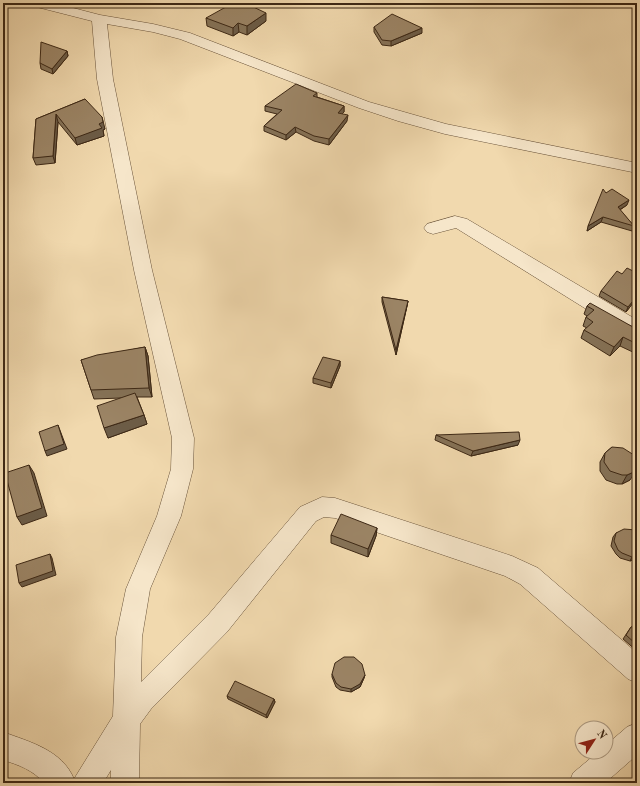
<svg xmlns="http://www.w3.org/2000/svg" width="640" height="786" font-family="'Old Standard TT',serif">
<rect width="100%" height="100%" fill="#f1d9ae"/>
<filter id="stains"><feTurbulence type="fractalNoise" baseFrequency=".005" numOctaves="4"/><feColorMatrix values="0 0 0 0 .2 0 0 0 0 .09 0 0 0 0 .02 0 0 0 .5 -.17"/></filter>
<radialGradient id="worn" r=".72"><stop offset=".6" stop-color="#630" stop-opacity="0"/><stop offset="1" stop-color="#630" stop-opacity=".3"/></radialGradient>
<g fill="none" stroke-linecap="round" stroke-linejoin="round">
<!-- minor casing -->
<g stroke="#6a543b" stroke-width="1">
<g id="minor">
<path d="M31,3H54L100,15L153,24L190,33L369,102L446,124L637,163V173L445,134L398,121L359,108L180,39L153,32L107,24L113,79L152,270L194,438L193,469L181,516L150,589L142,637L141,682L209,614L300,507L322,497L335,498L512,556L538,568L637,653V683L628,679L520,584L505,576L335,518L324,517L316,521L227,632L151,709L140,724L139,783H111V770L103,783H44C33,770 19,765 3,760V732C30,742 62,750 74,779L113,716L116,637L126,589L157,516L171,469L172,438L134,270L97,79L92,21L33,6Z"/>
<polygon points="455,216 467,219 637,320 637,336 630,334 591,312 456,228 433,234 427,232 424,228 427,224"/>
<polygon points="637,723 637,755 605,783 569,783 573,773 598,752 606,752 606,745 627,727"/>
</g>
</g>
<!-- minor -->
<use href="#minor" fill="#f6e6ca" fill-rule="evenodd"/>
</g>
<!-- wall -->
<g fill="#857257" stroke="#3d2815">
<polygon points="206,18 266,21 247,35 239,32 233,36 207,26"/>
<polygon points="374,27 422,33 391,46 382,45 374,32"/>
<polygon points="67,51 68,56 53,74 41,69 40,63"/>
<polygon points="317,93 317,97 344,106 344,112 342,114 347,121 329,145 314,141 296,132 286,140 264,131 264,126 277,114 265,111 265,106"/>
<polygon points="85,99 105,129 103,130 104,136 77,145 58,122 55,163 36,165 33,158 36,119"/>
<polygon points="606,193 627,205 620,210 634,226 632,231 601,222 587,231"/>
<polygon points="622,274 637,298 626,312 599,296 601,291"/>
<polygon points="382,297 408,301 407,306 396,355 382,302"/>
<polygon points="587,306 633,327 637,328 637,354 620,346 610,356 581,338 584,330 587,328 583,326 586,317 587,316 584,314"/>
<polygon points="145,347 148,356 152,397 137,397 144,415 147,424 108,438 121,398 94,399 81,360"/>
<polygon points="340,361 340,366 331,388 313,383 313,378"/>
<polygon points="436,435 518,445 471,456 435,440"/>
<polygon points="612,447 630,480 622,484 617,484 606,480 600,471 600,462 605,453"/>
<polygon points="637,520 637,558 630,561 620,558 616,554 611,546 613,537 616,533 634,530"/>
<polygon points="377,528 376,536 368,557 331,543 331,535"/>
<polygon points="637,626 637,651 623,639 631,627"/>
<polygon points="332,674 365,675 364,678 360,687 351,692 340,690 336,687 332,677"/>
<polygon points="227,696 274,699 275,702 267,718 228,699"/>
</g>
<!-- shaded-wall -->
<g fill="#6c5c47" stroke="#3d2815">
<polygon points="266,13 266,21 247,35 247,26"/>
<polygon points="238,23 239,32 233,36 233,28"/>
<polygon points="422,28 422,33 391,46 391,41"/>
<polygon points="67,51 68,56 53,74 52,69"/>
<polygon points="344,106 344,112 338,118 338,113"/>
<polygon points="56,114 58,122 55,163 53,156"/>
<polygon points="348,115 347,121 329,145 329,139"/>
<polygon points="102,117 105,129 103,130 104,136 77,145 75,138 99,124"/>
<polygon points="295,127 296,132 286,140 286,135"/>
<polygon points="629,200 627,205 616,212 618,207"/>
<polygon points="603,217 601,222 587,231 588,226"/>
<polygon points="637,296 637,298 626,312 628,307"/>
<polygon points="408,301 407,306 396,355 396,350"/>
<polygon points="623,337 620,346 610,356 614,347"/>
<polygon points="145,347 148,356 152,397 149,388"/>
<polygon points="340,361 340,366 331,388 331,383"/>
<polygon points="144,415 147,424 108,438 104,428"/>
<polygon points="58,425 67,449 47,456 45,451"/>
<polygon points="520,440 518,445 471,456 473,451"/>
<polygon points="29,465 34,473 47,516 22,525 17,517"/>
<polygon points="636,471 630,480 622,484 627,475"/>
<polygon points="377,528 376,536 368,557 368,549"/>
<polygon points="50,554 52,558 56,575 22,587 19,583"/>
<polygon points="637,555 637,558 630,561 632,557"/>
<polygon points="365,675 364,678 360,687 351,692 351,689"/>
<polygon points="274,699 275,702 267,718 266,715"/>
</g>
<!-- building -->
<g fill="#9b8465" stroke="#3d2815">
<polygon points="233,3 245,3 266,13 247,26 238,23 233,28 206,18"/>
<polygon points="392,14 422,28 391,41 382,40 374,27"/>
<polygon points="41,42 67,51 52,69 40,63"/>
<polygon points="296,84 317,93 313,96 344,106 338,113 348,115 329,139 314,136 295,127 286,135 264,126 282,110 265,106"/>
<polygon points="85,99 102,117 103,122 99,124 102,128 75,138 56,114 53,156 33,158 36,119"/>
<polygon points="603,189 606,193 612,189 629,200 618,207 634,226 603,217 588,226"/>
<polygon points="627,268 637,273 637,296 628,307 601,291 617,271 622,274"/>
<polygon points="382,297 408,301 396,350"/>
<polygon points="590,303 633,327 637,328 637,344 623,337 614,347 584,330 593,322 586,317 594,310 587,306"/>
<polygon points="145,347 149,388 91,390 81,360 97,355"/>
<polygon points="323,357 340,361 331,383 313,378"/>
<polygon points="135,393 144,415 104,428 97,406"/>
<polygon points="58,425 64,444 45,451 39,432"/>
<polygon points="519,432 520,440 473,451 436,435"/>
<polygon points="612,447 623,448 637,457 637,468 636,471 627,475 622,475 610,471 604,462 605,453"/>
<polygon points="29,465 42,508 17,517 5,473"/>
<polygon points="341,514 377,528 368,549 331,535"/>
<polygon points="637,525 637,555 632,557 622,553 618,550 614,541 616,533 624,529 636,530"/>
<polygon points="50,554 53,571 19,583 16,565"/>
<polygon points="637,626 637,645 626,635 631,627"/>
<polygon points="344,657 354,657 362,664 365,675 360,684 351,689 341,687 336,683 332,674 335,663"/>
<polygon points="235,681 274,699 266,715 227,696"/>
</g>
<!-- margin -->
<rect width="640" height="786" fill="none" stroke="#f1d9ae" stroke-width="16"/>
<rect x="4" y="4" width="632" height="778" fill="none" stroke="#3d2815" stroke-width="2"/>
<rect x="8" y="8" width="624" height="770" fill="none" stroke="#3d2815"/>
<!-- north arrow -->
<g transform="translate(594 740) rotate(54)"><circle r="19" fill="#f6e6ca" stroke="#ac9a82"/>
<path d="M0-3L7 15L0 10L-7 15Z" fill="#8f2418"/>
<text y="-6" font-size="11" font-weight="bold" text-anchor="middle" fill="#3d2815">N</text>
</g>
<rect width="100%" height="100%" filter="url(#stains)"/>
<rect width="100%" height="100%" fill="url(#worn)"/>
</svg>
